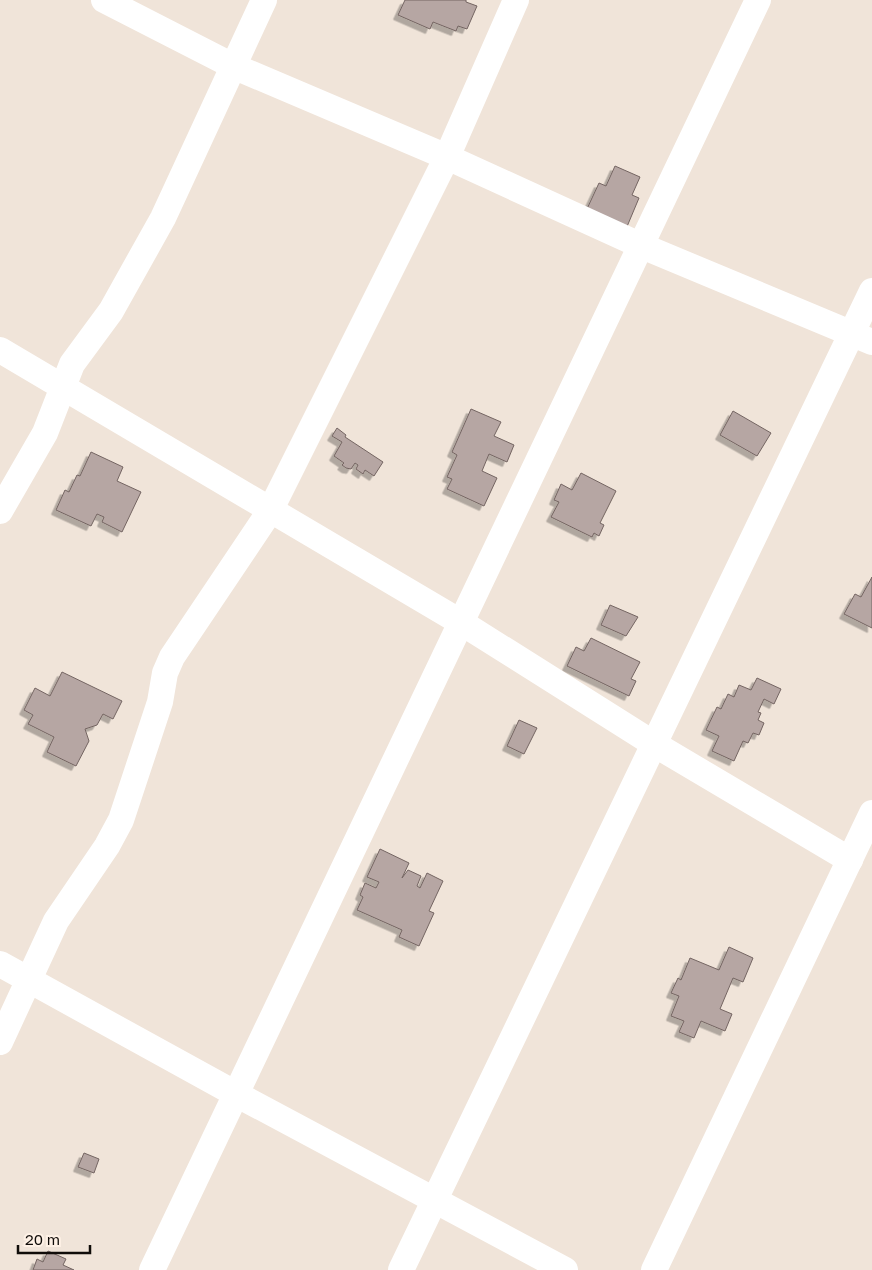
<svg xmlns="http://www.w3.org/2000/svg" width="872" height="1270" font-family="'Golos Text',sans-serif">
<defs>
<filter id="shadow"><feDropShadow dx="-4.5" dy="4.5" stdDeviation="0" flood-color="#0004"/></filter>
</defs>
<rect width="100%" height="100%" fill="#f0e4d9"/>
<!-- building -->
<g fill="#b6a6a3" stroke="#746562" filter="url(#shadow)">
<polygon points="405,0 466,0 466,2 477,6 467,29 458,26 456,31 433,22 430,29 398,15"/>
<polygon points="615,166 640,177 632,195 639,198 626,229 586,211 599,183 606,186"/>
<polygon points="471,409 501,422 494,436 514,445 507,462 489,454 482,471 497,478 484,506 447,489 452,479 447,477 457,455 452,452"/>
<polygon points="733,411 771,433 757,456 720,435"/>
<polygon points="337,428 346,435 345,437 383,462 374,476 365,470 363,474 356,469 358,465 355,463 351,469 346,468 342,465 344,463 334,456 342,442 332,436"/>
<polygon points="91,452 123,467 117,481 141,492 122,532 102,522 104,517 97,514 91,526 56,510 65,490 69,492 77,475 80,476"/>
<polygon points="581,473 616,491 600,523 604,525 599,536 594,533 592,537 551,517 559,502 554,500 561,484 572,490"/>
<polygon points="872,577 872,628 844,614 855,594 861,597"/>
<polygon points="610,605 638,617 626,636 601,625"/>
<polygon points="591,638 640,662 631,679 636,681 629,696 567,666 576,647 584,651"/>
<polygon points="62,672 122,701 113,719 103,714 97,725 85,729 89,741 76,766 47,752 54,737 28,724 33,715 24,710 35,688 50,696"/>
<polygon points="757,678 781,689 774,704 764,699 758,712 761,713 758,720 764,723 759,735 753,733 748,743 743,741 734,761 712,751 719,736 706,730 717,707 721,709 728,694 734,697 739,685 751,690"/>
<polygon points="519,720 537,728 524,754 507,746"/>
<polygon points="380,849 409,863 402,878 408,870 421,876 417,886 420,888 427,873 443,881 429,911 434,913 419,946 399,937 402,930 357,910 363,897 360,895 365,883 376,888 379,882 367,877"/>
<polygon points="729,947 753,958 743,982 733,978 720,1009 732,1014 725,1031 701,1021 694,1038 679,1032 684,1021 671,1016 679,996 671,993 678,978 681,980 690,958 719,970"/>
<polygon points="84,1153 99,1159 94,1173 78,1167"/>
<polygon points="48,1251 66,1259 63,1265 74,1270 33,1270 37,1259 43,1262"/>
</g>
<g fill="none" stroke-linecap="round" stroke-linejoin="round">
<!-- minor -->
<g stroke="#fff" stroke-width="26">
<polyline points="104,0 233,66 447,157 642,246 872,342"/>
<polyline points="0,350 462,623 654,744 850,860"/>
<polyline points="0,511 45,433 72,364 111,311 163,218 264,0"/>
<polyline points="0,964 236,1094 565,1270"/>
<polyline points="0,1042 56,921 107,846 121,820 160,702 165,673 172,657 270,511 447,157 516,0"/>
<polyline points="152,1270 758,0"/>
<polyline points="401,1270 872,291"/>
<polyline points="654,1270 872,813"/>
</g>
</g>
<!-- scale -->
<path d="M18 1245v8h72v-8" fill="none" stroke="#100c09" stroke-width="2.5"/>
<text x="25" y="1245" font-size="15" fill="#100c09" stroke="#fef1e6" stroke-width="4" paint-order="stroke">20 m</text>
</svg>
